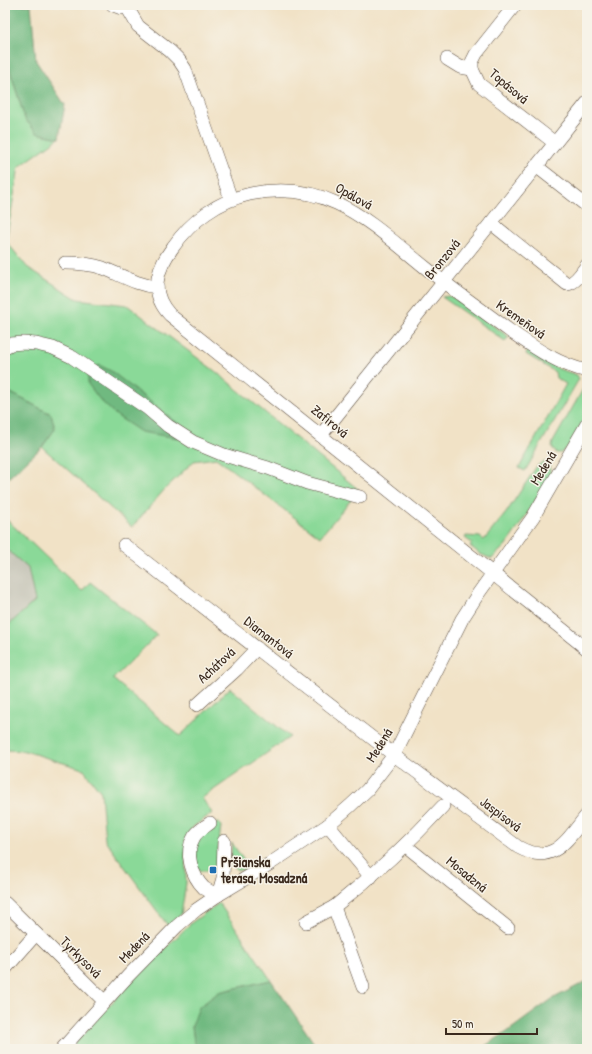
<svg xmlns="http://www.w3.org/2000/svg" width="592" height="1054" font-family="'Patrick Hand',sans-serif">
<rect width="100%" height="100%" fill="#f7f3e8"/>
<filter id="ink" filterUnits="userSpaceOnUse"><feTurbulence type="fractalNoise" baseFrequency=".025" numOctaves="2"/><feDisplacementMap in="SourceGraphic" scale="8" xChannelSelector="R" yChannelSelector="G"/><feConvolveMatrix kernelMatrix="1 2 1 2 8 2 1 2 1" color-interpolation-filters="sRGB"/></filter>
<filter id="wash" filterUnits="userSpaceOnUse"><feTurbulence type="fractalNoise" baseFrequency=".012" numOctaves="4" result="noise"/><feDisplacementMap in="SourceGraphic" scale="16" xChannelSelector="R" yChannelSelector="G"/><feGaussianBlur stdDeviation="0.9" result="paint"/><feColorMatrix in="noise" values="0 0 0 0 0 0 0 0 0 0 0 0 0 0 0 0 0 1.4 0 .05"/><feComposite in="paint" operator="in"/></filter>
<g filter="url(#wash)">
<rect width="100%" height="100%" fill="#f1e2c6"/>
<!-- industrial -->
<polygon fill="#c6c5b8" points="5,548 28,568 35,601 5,628"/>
<!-- green -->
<g fill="#8ad998" stroke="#62825b">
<polygon points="5,54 25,119 37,133 59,138 19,167 6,241 27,267 77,299 127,305 215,371 359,490 320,537 216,458 194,461 165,489 132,527 42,447 55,429 51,414 7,391 5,385"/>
<polygon points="449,296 454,298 509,337 505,341 442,297"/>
<polygon points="528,350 559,369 577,375 579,379 525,471 519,468 566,384 556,378 555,372 526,354"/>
<polygon points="587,382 587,415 567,448 561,453 557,453 554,451 552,447 553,442"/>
<path d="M543,462H546L549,465L551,475C536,499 522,524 505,546C501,550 496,554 492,559L480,554L470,546L472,543L465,538L466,536L480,537L484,540L506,513L537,466Z"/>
<polygon points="5,518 82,591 90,582 157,635 113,679 180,736 230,688 290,737 202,798 212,813 193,827 185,840 186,883 181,915 168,926 105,840 101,792 83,769 25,751 5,750 5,628 35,601 28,568 5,548"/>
<polygon points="218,822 221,826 216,868 211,871 200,871 195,865 197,841 202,835"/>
<path d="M232,843L249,868L242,870H237C230,862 231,853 232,843Z"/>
<polygon points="219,903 271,980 220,992 192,1026 195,1049 69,1049 132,981 191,923"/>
</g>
<!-- forest -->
<g fill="#6fb980" stroke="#55724f">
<polygon points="5,5 31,5 36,61 65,105 59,138 37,133 25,119 5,54"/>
<polygon points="99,365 111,371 179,424 178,438 141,432 117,416 100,400 88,384 88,372"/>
<polygon points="5,385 7,391 51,414 55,429 42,447 5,481"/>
<polygon points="271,980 318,1049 195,1049 192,1026 199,1007 219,992"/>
<polygon points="587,981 587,1049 480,1049 507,1032 552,999"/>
</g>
</g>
<g filter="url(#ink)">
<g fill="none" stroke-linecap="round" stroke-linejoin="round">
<!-- minor casing -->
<g stroke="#564637" stroke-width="14">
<g id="minor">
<polyline points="113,5 121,8 130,5"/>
<polyline points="515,5 476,54 472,62 472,69 479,84 555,143"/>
<polyline points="127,7 138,26 170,51 179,60 185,69 231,199"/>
<polyline points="447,59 460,67 472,69"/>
<polyline points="536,166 587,206"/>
<path d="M491,223L567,284C576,283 582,272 587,265"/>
<path d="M65,263C78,263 91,264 103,268C121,275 137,285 157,287"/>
<polyline points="5,347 11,344 23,343 36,344 53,348 72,357 147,408 168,426 193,442 224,455 268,468 307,483 360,497"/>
<path d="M587,371C557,364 535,348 510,331C482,310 453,290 426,268C370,223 328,178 250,194C218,201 191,221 173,247C156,270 149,293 170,315L587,649"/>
<polyline points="321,435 587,103"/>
<path d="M124,545L394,755L518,847C554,867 567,839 587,815"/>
<polyline points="197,705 237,669 257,648"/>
<path d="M210,823C205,827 197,831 194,837C184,853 192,876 204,888C208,891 214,893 218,895L223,878L224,841"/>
<polyline points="328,825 371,877"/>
<polyline points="406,846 508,928"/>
<polyline points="5,903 104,1001"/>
<polyline points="306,922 334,907"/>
<polyline points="5,969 36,934"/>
<path d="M363,987L334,907C373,876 409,843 443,806"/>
<polyline points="62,1049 128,976 177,926 196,910 218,895 271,863 328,825 350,806 367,790 394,755 462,619 478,594 533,517 587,424"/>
</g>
</g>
<!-- minor -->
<use href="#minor" stroke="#fff" stroke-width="13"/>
</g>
</g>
<!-- markers -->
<rect fill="#1f6fb2" stroke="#f7f3e8" stroke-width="1.5" x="209" y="866" width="8" height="8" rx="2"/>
<g text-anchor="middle" stroke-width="3" stroke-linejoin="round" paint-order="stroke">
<!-- street labels -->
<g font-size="14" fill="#3b2a1e" stroke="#f7f3e8">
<text transform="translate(509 86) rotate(40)" y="5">Topásová</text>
<text transform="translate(354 196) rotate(29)" y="5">Opálová</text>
<text transform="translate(442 259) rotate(-51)" y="5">Bronzová</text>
<text transform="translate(521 319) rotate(35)" y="5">Kremeňová</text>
<text transform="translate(330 421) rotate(39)" y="5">Zafírová</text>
<text transform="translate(543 468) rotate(-59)" y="5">Medená</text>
<text transform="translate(269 637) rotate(38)" y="5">Diamantová</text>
<text transform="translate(216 665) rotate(-43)" y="5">Achátová</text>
<text transform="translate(379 745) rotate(-58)" y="5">Medená</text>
<text transform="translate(501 814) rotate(37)" y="5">Jaspisová</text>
<text transform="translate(467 874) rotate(39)" y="5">Mosadzná</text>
<text transform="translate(134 947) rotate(-46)" y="5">Medená</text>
<text transform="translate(81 957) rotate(45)" y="5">Tyrkysová</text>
</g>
<!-- poi labels -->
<g font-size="14" font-weight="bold" fill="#3b2a1e" stroke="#f7f3e8" text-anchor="start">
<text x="221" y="867">Pršianska<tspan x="221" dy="16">terasa, Mosadzná</tspan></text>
</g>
</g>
<!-- margin -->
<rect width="592" height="1054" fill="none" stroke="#f7f3e8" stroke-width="20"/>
<!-- scale -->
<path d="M446 1028v6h91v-6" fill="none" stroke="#3b2a1e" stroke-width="2"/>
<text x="452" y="1028" font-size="12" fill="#3b2a1e" stroke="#f7f3e8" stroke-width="3" paint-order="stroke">50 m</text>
</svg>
